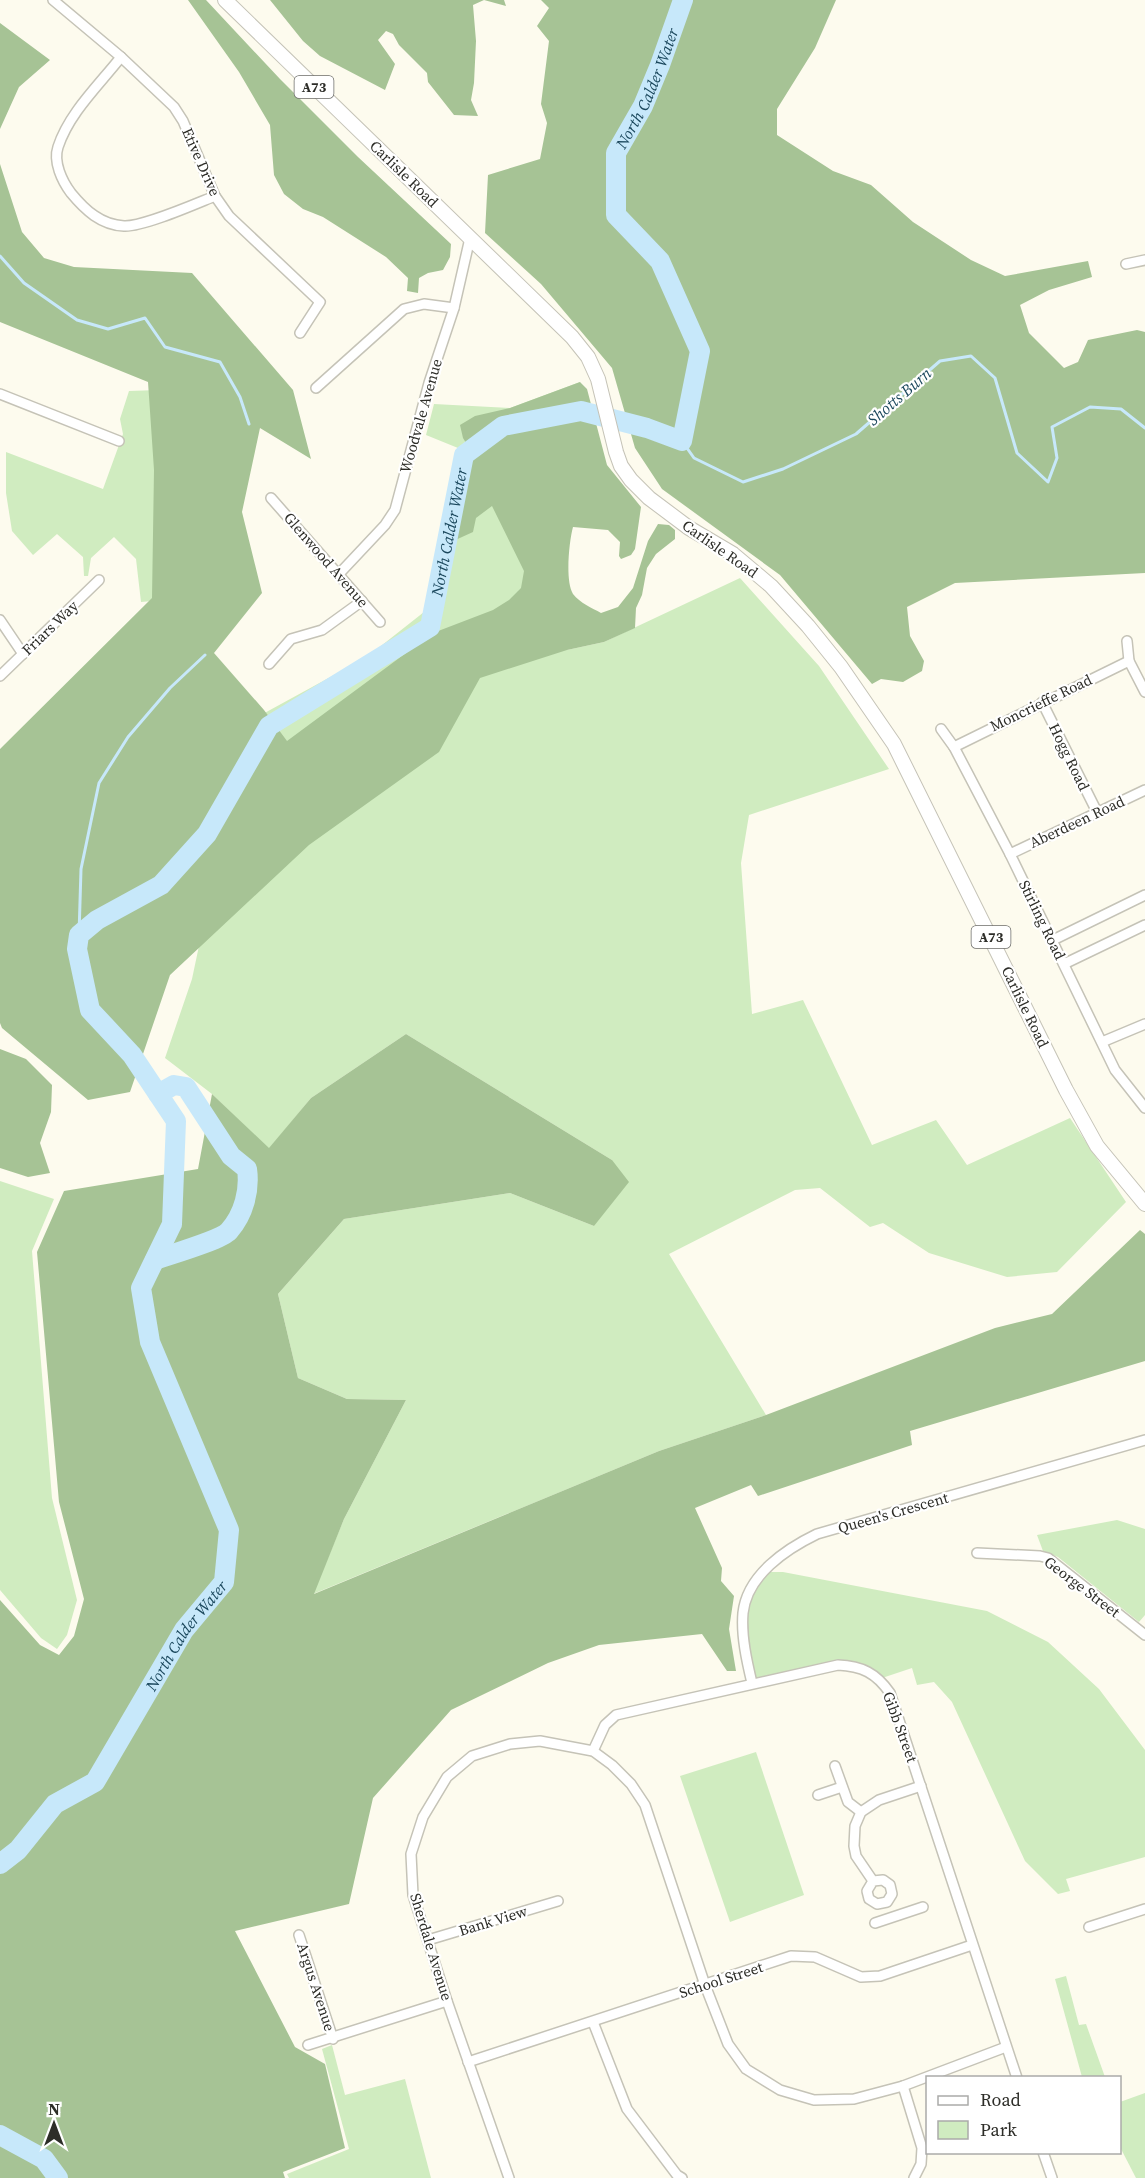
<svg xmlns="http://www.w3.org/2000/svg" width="1145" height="2178" font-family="'Source Serif 4',serif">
<rect width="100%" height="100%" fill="#fdfbee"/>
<!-- green -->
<g fill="#d0ecc0">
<polygon points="580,382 568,499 567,650 604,642 740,578 819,666 889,769 749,815 741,863 752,1014 803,1000 872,1145 936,1120 967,1165 1070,1118 1126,1202 1057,1272 1007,1277 929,1253 883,1223 870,1227 820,1188 795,1190 669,1254 766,1415 659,1451 313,1594 344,1519 406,1400 347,1399 298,1378 278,1294 344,1219 510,1193 594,1226 612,1160 406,1034 311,1098 269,1149 212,1094 165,1058 192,979 246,723 367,657 424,612 458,448 426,435 434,404 510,408"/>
<polygon points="159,390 164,600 141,602 136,559 114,537 91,558 88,576 84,576 83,557 57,534 33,555 12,531 6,493 6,452 103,489 123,434 120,419 129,391"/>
<polygon points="0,1181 54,1199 32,1251 52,1498 77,1600 67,1635 57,1649 41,1638 0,1590"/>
<polygon points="1117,1520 1145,1529 1145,1615 1139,1622 1058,1557 1043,1551 1037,1535"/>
<path d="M767,1572H783L987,1611L1048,1642L1099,1689L1145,1750V1857L1066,1879L1070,1891L1058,1894L1025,1861L952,1702L934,1682L917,1685L912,1668L882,1678L863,1666L754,1680C750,1655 740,1625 749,1600C753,1590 761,1580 767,1572Z"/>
<polygon points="756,1752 804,1895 730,1922 680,1776"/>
<polygon points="1066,1976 1079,2025 1086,2024 1105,2077 1082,2077 1055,1979"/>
<polygon points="332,2045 345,2095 405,2079 431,2178 289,2178 287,2174 349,2149 322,2049"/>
<polygon points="1145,2093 1145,2178 1136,2178 1120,2147 1120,2102"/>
</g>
<!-- forest -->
<g fill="#a6c395">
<polygon points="188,0 206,0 280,79 358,157 451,244 450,257 443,270 428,273 419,278 418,293 407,291 408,278 386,257 323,217 303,209 284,194 274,175 270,125 239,72"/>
<polygon points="270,0 504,0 506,6 484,0 473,5 476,41 474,83 471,100 478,116 454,115 428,82 427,73 399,45 393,34 386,31 378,40 395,64 385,90 320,56 303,41"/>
<polygon points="541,0 836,0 815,48 777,109 777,135 833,171 871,185 913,222 971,260 1005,276 1088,261 1092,277 1049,290 1020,305 1029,333 1064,368 1078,362 1088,340 1137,330 1145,332 1145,573 955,583 907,607 910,636 924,661 922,671 903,682 881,679 872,684 780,575 662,489 635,448 612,368 541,284 485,233 488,175 540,159 547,123 541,104 549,41 537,26 549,8"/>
<polygon points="0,23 50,60 19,87 0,129"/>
<path d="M0,164L22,232L44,258L74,267L192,273L293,390L311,459L260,428L242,512L262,593L214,653L264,710L287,741L433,633L493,610L509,600L521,588L524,571L492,506L476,518L473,532L451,542L468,465L475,458L463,438L460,425L475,416L510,408L580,382L587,389L607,465L641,507L635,549L631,555L621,559L619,556L620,542L608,530L573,527C569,542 565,581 573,594C580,603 592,608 601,613L618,607L633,588L648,541L658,524L669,525L675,530V539L656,554L647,568L642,595L636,608L635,628L604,642L567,650L480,678L439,752L309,845L170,975L130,1092L88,1100L2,1028L0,1023V749L152,598L154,470L148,382L0,322Z"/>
<polygon points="406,1034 612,1160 629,1182 594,1226 510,1193 344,1219 278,1294 298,1378 347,1399 406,1400 344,1519 314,1594 659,1451 766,1415 995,1328 1052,1314 1140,1230 1145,1234 1145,1361 910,1431 912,1445 758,1496 751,1485 695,1508 722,1568 721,1581 734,1596 729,1629 736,1671 727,1671 702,1634 599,1645 548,1663 451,1710 373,1798 349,1904 235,1931 295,2047 325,2064 345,2148 283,2172 285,2178 0,2178 0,1600 40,1645 59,1655 74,1636 84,1599 59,1502 37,1252 64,1191 198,1169 212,1094 269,1148 311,1098"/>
<polygon points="0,1049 26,1059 52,1085 51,1112 40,1143 50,1173 28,1177 0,1168"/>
</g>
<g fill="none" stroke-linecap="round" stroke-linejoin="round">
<!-- stream -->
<g stroke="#c7e8fa" stroke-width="3">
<polyline points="0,256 24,283 77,320 108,329 145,318 165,347 220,362 240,397 249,424"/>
<polyline points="682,441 694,458 743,482 783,469 856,434 940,361 971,356 995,378 1017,453 1048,482 1057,458 1052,427 1090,407 1121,409 1145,428"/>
<polyline points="79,935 81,869 99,783 128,737 170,688 205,655"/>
</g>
<!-- river -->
<g stroke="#c7e8fa" stroke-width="20">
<path d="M155,1260C169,1255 221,1240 229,1231C244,1214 250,1190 247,1169L231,1156L186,1087L174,1085L158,1094"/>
<path id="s1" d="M0,1864L18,1850L55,1804L95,1782L184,1630L224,1582L229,1530L150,1342L141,1288L172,1224L176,1121L132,1055L90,1010L77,949L79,935L97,920L161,885L207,834L269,726L430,627L464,455L503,426L581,411L647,428L682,441L700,351L660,261L616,215V153L643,106L660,65L683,0"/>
<polyline points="0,2135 44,2159 58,2178"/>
</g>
<!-- minor casing -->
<g stroke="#c5c3b7" stroke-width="12">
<g id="minor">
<polyline points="53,0 121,57 174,107 183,121 215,196 229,216 320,302 300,333"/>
<path d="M121,57C99,85 69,113 58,147C53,162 62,181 71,193C85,210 101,225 124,226C143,227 195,204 215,196"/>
<polyline points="1126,264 1145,260"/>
<polyline points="316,388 404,309 424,304 454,308"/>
<polyline points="0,394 119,441"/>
<polyline points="271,498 380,622"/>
<polyline points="338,575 385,525 395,510 429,383 454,308 470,238"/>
<polyline points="0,620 23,654"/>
<polyline points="1127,641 1129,661 1145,692"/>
<polyline points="269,664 291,639 322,630 362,601"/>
<polyline points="0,676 99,580"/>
<polyline points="1042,702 1097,812"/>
<polyline points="941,729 954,747 1010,854 1115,1070 1145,1108"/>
<polyline points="954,747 1129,661"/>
<polyline points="1010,854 1145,790"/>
<polyline points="1053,940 1145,895"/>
<polyline points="1064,964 1145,925"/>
<polyline points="1102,1042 1145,1024"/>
<polyline points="977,1553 1040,1556 1048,1558 1145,1635"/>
<path d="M752,1683C747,1662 741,1636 743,1613C747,1575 786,1549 817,1534L1145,1440"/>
<path d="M593,1751L605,1725L616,1715L838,1665C862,1666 876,1673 890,1693L1017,2078"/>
<polyline points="835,1766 848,1802 861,1812"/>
<polyline points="818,1795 842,1787"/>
<polyline points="873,1881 867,1891 869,1899 877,1904 887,1902 892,1894 890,1885 883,1880 873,1881 856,1856 854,1846 855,1826 861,1812 879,1800 921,1786"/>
<polyline points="875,1923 923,1907"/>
<polyline points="1089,1927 1145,1909"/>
<polyline points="299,1935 333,2039"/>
<polyline points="428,1940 558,1901"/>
<polyline points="593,2022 627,2109 677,2175 682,2178"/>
<polyline points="308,2045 447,2001"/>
<polyline points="468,2062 791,1956 815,1957 861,1977 880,1976 972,1945"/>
<polyline points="903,2086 922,2148 921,2164 914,2178"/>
<polyline points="1043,2152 1052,2178"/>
<polyline points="509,2178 447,2001 413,1895 411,1854 423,1817 447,1777 472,1756 510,1744 540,1741 593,1751 612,1765 631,1784 645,1805 705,1985 728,2044 746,2069 780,2090 814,2100 854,2099 903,2086 1006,2047"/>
</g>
</g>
<!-- primary casing -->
<g stroke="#c5c3b7" stroke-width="16">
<polyline id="primary" points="225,0 572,337 588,357 598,379 616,452 621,466 631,480 649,498 689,528 733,554 771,586 808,626 841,667 894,744 1066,1090 1097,1146 1145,1204"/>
</g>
<!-- minor -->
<use href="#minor" stroke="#fff" stroke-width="9"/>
<!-- primary -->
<use href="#primary" stroke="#fff" stroke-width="14"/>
</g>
<g text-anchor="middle" stroke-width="4.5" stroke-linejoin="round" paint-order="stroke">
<!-- shield labels -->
<g fill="#fff" stroke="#6c6c68" stroke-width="1.5">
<rect x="294.5" y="76" width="39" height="22" rx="4.5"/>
<rect x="971.5" y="926" width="39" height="22" rx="4.5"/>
</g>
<g font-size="14" font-weight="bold" fill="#2d2d28">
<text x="314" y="92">A73</text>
<text x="991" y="942">A73</text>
</g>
<!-- street labels -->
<g font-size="15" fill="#2d2d28" stroke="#fff">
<text transform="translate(201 162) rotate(66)" y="5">Etive Drive</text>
<text transform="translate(404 174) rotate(44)" y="5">Carlisle Road</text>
<text transform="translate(421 416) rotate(-74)" y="5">Woodvale Avenue</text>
<text transform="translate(720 549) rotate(35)" y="5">Carlisle Road</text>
<text transform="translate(326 560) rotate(49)" y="5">Glenwood Avenue</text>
<text transform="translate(50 628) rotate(-44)" y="5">Friars Way</text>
<text transform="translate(1041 703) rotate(-26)" y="5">Moncrieffe Road</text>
<text transform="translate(1069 757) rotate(64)" y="5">Hogg Road</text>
<text transform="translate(1077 822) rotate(-25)" y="5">Aberdeen Road</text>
<text transform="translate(1042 920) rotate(64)" y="5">Stirling Road</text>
<text transform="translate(1025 1007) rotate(64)" y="5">Carlisle Road</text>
<text transform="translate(893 1513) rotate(-16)" y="5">Queen's Crescent</text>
<text transform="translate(1082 1587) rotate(37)" y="5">George Street</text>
<text transform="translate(900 1727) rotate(70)" y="5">Gibb Street</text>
<text transform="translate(493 1921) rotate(-17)" y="5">Bank View</text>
<text transform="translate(431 1947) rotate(73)" y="5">Sherdale Avenue</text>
<text transform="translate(721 1980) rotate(-18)" y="5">School Street</text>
<text transform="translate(316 1987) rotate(72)" y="5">Argus Avenue</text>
</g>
<!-- water labels -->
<g font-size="16" font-style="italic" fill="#1b485d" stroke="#fff">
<text dy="6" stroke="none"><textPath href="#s1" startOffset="2344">North Calder Water</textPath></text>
<text transform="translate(899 396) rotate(-41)" y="6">Shotts Burn</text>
<text dy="6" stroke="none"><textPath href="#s1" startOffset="1644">North Calder Water</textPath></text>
<text dy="6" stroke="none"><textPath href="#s1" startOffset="300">North Calder Water</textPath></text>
</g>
</g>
<!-- legend -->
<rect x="926" y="2076" width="195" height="78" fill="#ffffff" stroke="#ababa9" stroke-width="1.5"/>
<rect x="938" y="2096" width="30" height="9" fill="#ffffff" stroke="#ababa9" stroke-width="1.5"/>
<text x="980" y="2106" font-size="18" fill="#2d2d28">Road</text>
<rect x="938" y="2121" width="30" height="18" fill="#d0ecc0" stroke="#ababa9" stroke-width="1.5"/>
<text x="980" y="2136" font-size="18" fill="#2d2d28">Park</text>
<!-- north arrow -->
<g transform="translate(54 2124)" stroke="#ffffff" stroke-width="4.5" paint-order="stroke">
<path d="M0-4.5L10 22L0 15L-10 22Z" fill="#2d2d28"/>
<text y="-9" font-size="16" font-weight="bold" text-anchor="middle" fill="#2d2d28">N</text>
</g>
</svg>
